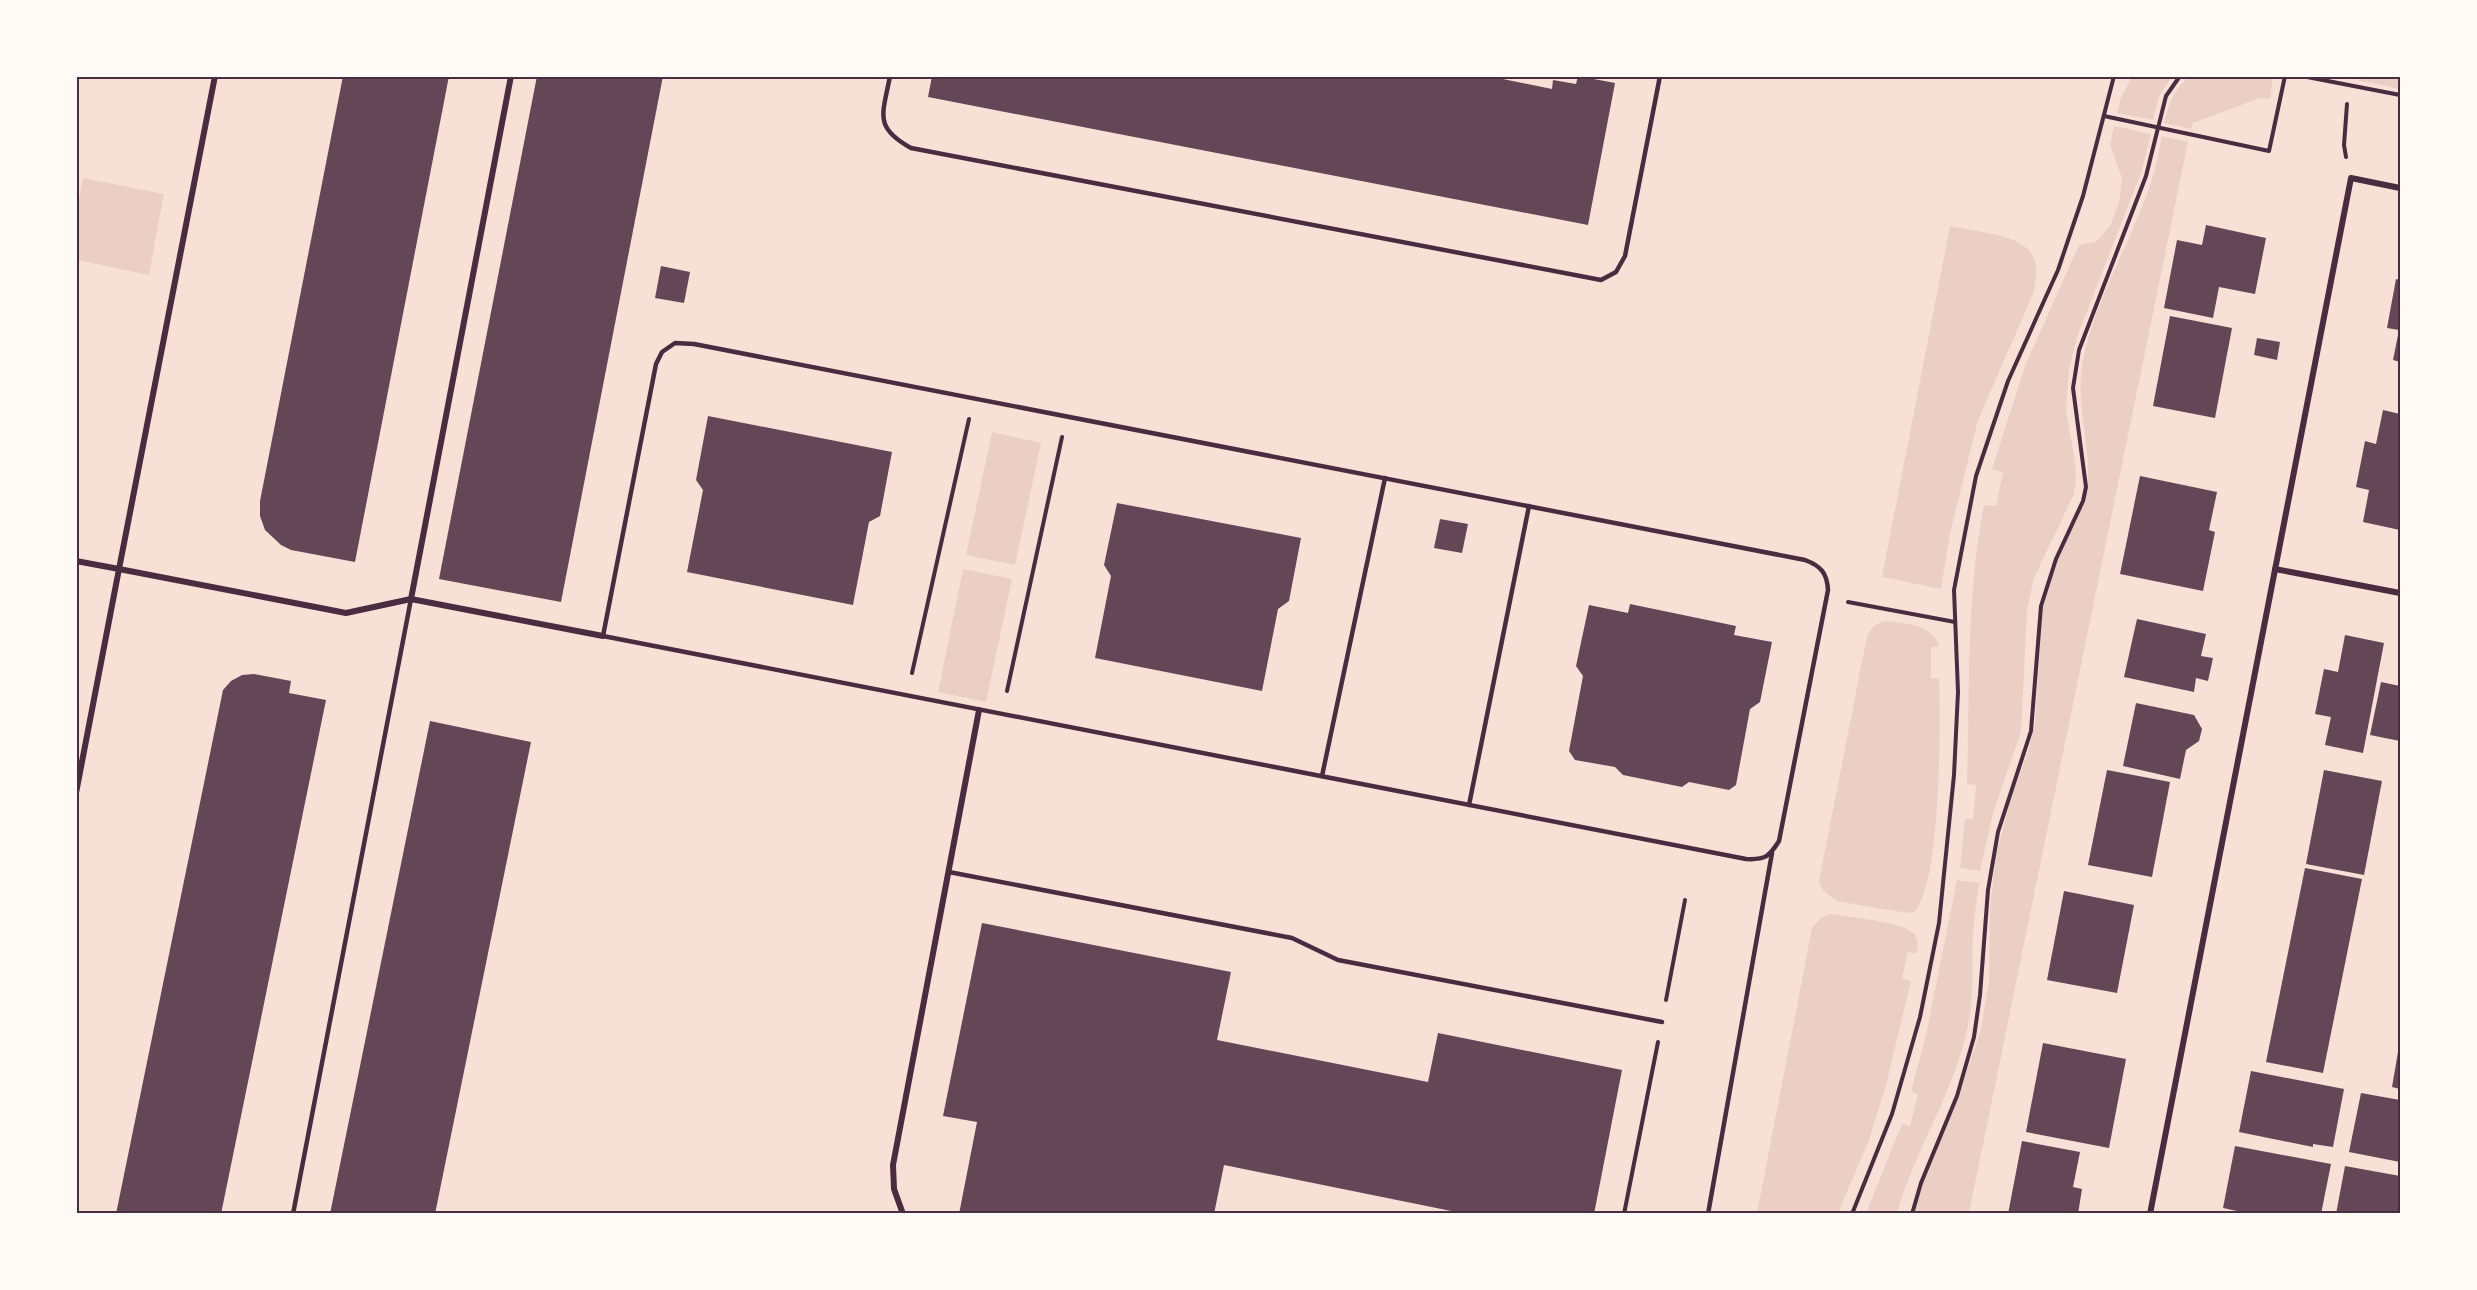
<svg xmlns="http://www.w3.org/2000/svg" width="2477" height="1290" font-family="Barlow,sans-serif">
<rect width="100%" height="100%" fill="#f7e1d7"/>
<!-- green -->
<g fill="#ebcfc5">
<polygon points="2132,77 2172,77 2159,96 2153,120 2117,113 2121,98"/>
<path d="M2189,77L2269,76L2273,77L2270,99L2260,98L2193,123L2191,129L2164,123C2169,104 2173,90 2189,77Z"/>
<polygon points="2379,77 2400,77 2400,89 2356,80"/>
<path d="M2114,126L2151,134L2141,173L2077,337L2069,369L2066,410L2075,462L2076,478L2074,494L2034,578L2027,610L2021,732L1993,813L1980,871L1960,868L1965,819H1973L1976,785L1967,784C1970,691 1966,596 1984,505L1996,506L2003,472L1992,469L2025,366L2079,245L2096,242L2110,226L2119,202L2122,178L2110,145Z"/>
<path d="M2162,136L2188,142L1969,1213L1910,1214L1929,1158L1956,1104L1981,1029L1989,981L1990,908L1996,855L2010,801L2028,752L2035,725L2042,611L2047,580L2085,500C2096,452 2072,407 2084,355C2098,293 2134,237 2153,176C2157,163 2159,150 2162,136Z"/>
<polygon points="83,178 164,194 149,275 77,260 77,209"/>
<path d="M1950,226C1972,231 2023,234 2033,256C2039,268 2036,281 2033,294L1978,420L1950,533L1941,589L1882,577Z"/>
<polygon points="992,432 1041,443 1015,565 966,555"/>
<polygon points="963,569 1012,579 986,702 938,692"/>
<path d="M1887,621C1907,624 1933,624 1939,647H1931V678H1939C1941,720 1941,887 1914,912L1908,913L1836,901L1823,890L1819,881L1867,636C1872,626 1876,623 1887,621Z"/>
<path d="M1957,880L1979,883C1977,900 1974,917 1973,934C1971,966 1975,998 1967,1030C1953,1094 1915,1150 1897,1213H1866L1902,1124L1910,1126L1918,1094L1911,1091L1926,1035Z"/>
<path d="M1831,914C1848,917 1907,922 1915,935C1919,941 1918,947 1916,954L1908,952L1902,978L1911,981L1886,1085L1869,1140L1838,1213H1757L1812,928L1822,917Z"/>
</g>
<!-- building -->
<g fill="#644757">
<polygon points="343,76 449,76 355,562 291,550 281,545 265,530 260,516 260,501"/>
<polygon points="537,76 663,76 561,602 439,579"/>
<polygon points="932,76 1488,76 1552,89 1553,80 1576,84 1578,76 1615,83 1588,225 928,97"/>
<polygon points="2206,225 2266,238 2255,294 2219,287 2213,318 2164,308 2177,240 2202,245"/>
<polygon points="661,266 690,272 684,303 655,298"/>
<polygon points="2396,279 2400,280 2400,362 2393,360 2399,330 2387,328"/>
<polygon points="2170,316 2232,328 2215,418 2153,406"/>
<polygon points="2257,338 2280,342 2277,360 2254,355"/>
<polygon points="2383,410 2400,414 2400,530 2363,522 2369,490 2356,487 2365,441 2376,444"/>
<polygon points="708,416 892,452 880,516 869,522 853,605 687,572 703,490 696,480"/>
<polygon points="2140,476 2217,492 2209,530 2215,532 2203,591 2120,574"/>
<polygon points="1117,503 1301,538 1289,601 1278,609 1262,691 1095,658 1111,576 1104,565"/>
<polygon points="1440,519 1468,524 1462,553 1434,548"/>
<polygon points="1630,604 1736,626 1734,635 1772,642 1760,702 1750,709 1736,785 1729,790 1689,782 1682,787 1623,775 1615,767 1575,760 1569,751 1583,676 1576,666 1589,605 1628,613"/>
<polygon points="2137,619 2206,634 2201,656 2213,658 2208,681 2196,678 2194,692 2124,677"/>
<polygon points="2345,635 2384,643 2363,753 2325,745 2331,717 2315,714 2324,669 2338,672"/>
<polygon points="254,674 291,681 289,693 326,700 221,1214 116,1214 223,690 231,681 242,675"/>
<polygon points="2381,682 2400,686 2400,741 2370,735"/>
<polygon points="2136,703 2194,715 2202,729 2199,741 2186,750 2180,779 2123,766"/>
<polygon points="430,721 531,742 435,1214 330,1214"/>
<polygon points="2107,770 2170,782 2152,877 2088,865"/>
<polygon points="2324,770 2382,781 2364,875 2306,864"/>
<polygon points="2305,868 2362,879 2323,1073 2266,1062"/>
<polygon points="2064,891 2134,905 2117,993 2047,980"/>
<polygon points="982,923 1231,972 1217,1040 1428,1082 1438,1033 1622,1070 1594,1214 1466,1214 1224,1165 1214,1214 959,1214 977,1122 943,1116"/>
<polygon points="2043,1043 2126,1059 2109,1148 2026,1132"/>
<polygon points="2399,1046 2400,1046 2400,1089 2392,1087"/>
<polygon points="2251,1071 2344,1089 2333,1147 2313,1144 2313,1147 2239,1132"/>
<polygon points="2361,1093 2400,1100 2400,1162 2349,1152"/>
<polygon points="2022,1141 2080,1152 2073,1187 2082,1189 2078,1214 2008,1214"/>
<polygon points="2235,1146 2331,1164 2321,1214 2251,1214 2223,1208"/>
<polygon points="2345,1166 2400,1176 2400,1214 2336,1214"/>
</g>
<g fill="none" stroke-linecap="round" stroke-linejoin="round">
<!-- path -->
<g stroke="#4a2c40" stroke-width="4">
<polyline points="2302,76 2400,95"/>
<polyline points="2104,116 2269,151 2285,76"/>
<polyline points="2346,157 2344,145 2347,104"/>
<polyline points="1848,602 1955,622"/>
<polyline points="912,673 969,419"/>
<polyline points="1007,691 1062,437"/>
<polyline points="1666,1000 1685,900"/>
<polyline points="1624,1214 1658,1042"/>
<polyline points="1852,1214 1892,1114 1920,1017 1939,923 1954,775 1958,692 1954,590 1976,476 2008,381 2058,270 2083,196 2114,76"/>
<polyline points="1912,1214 1921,1183 1957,1096 1974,1037 1980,995 1988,890 1998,832 2031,731 2041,606 2056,559 2083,501 2086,487 2073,388 2079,350 2146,176 2166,96 2180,76"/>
</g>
<!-- service -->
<g stroke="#4a2c40" stroke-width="4.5">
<path d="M890,76C883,114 873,127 911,148L1601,280L1616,272L1625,256L1660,76"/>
<path d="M675,343L694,344L1805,560C1821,566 1827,573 1828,590L1779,841C1769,857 1765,860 1746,859L603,636L656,364L662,352Z"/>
<polyline points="1322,776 1385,478"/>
<polyline points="1469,805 1529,506"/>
<polyline points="949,872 1292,938 1338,960 1662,1022"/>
<polyline points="293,1214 411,599"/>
<polyline points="1708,1214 1772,853"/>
</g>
<!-- minor -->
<g stroke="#4a2c40" stroke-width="6">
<polyline points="215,76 119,569 346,613 411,599 603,636"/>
<polyline points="76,561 119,569 76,793"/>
<polyline points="2275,569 2400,593"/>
<polyline points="411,599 511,76"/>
<polyline points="903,1214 894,1189 893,1165 979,710"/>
<polyline points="2150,1214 2351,178 2400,188"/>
</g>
</g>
<!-- border -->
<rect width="2477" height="1290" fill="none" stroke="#fffaf5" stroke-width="156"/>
<rect x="78" y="78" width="2321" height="1134" fill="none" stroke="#4a2c40" stroke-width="2"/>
</svg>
